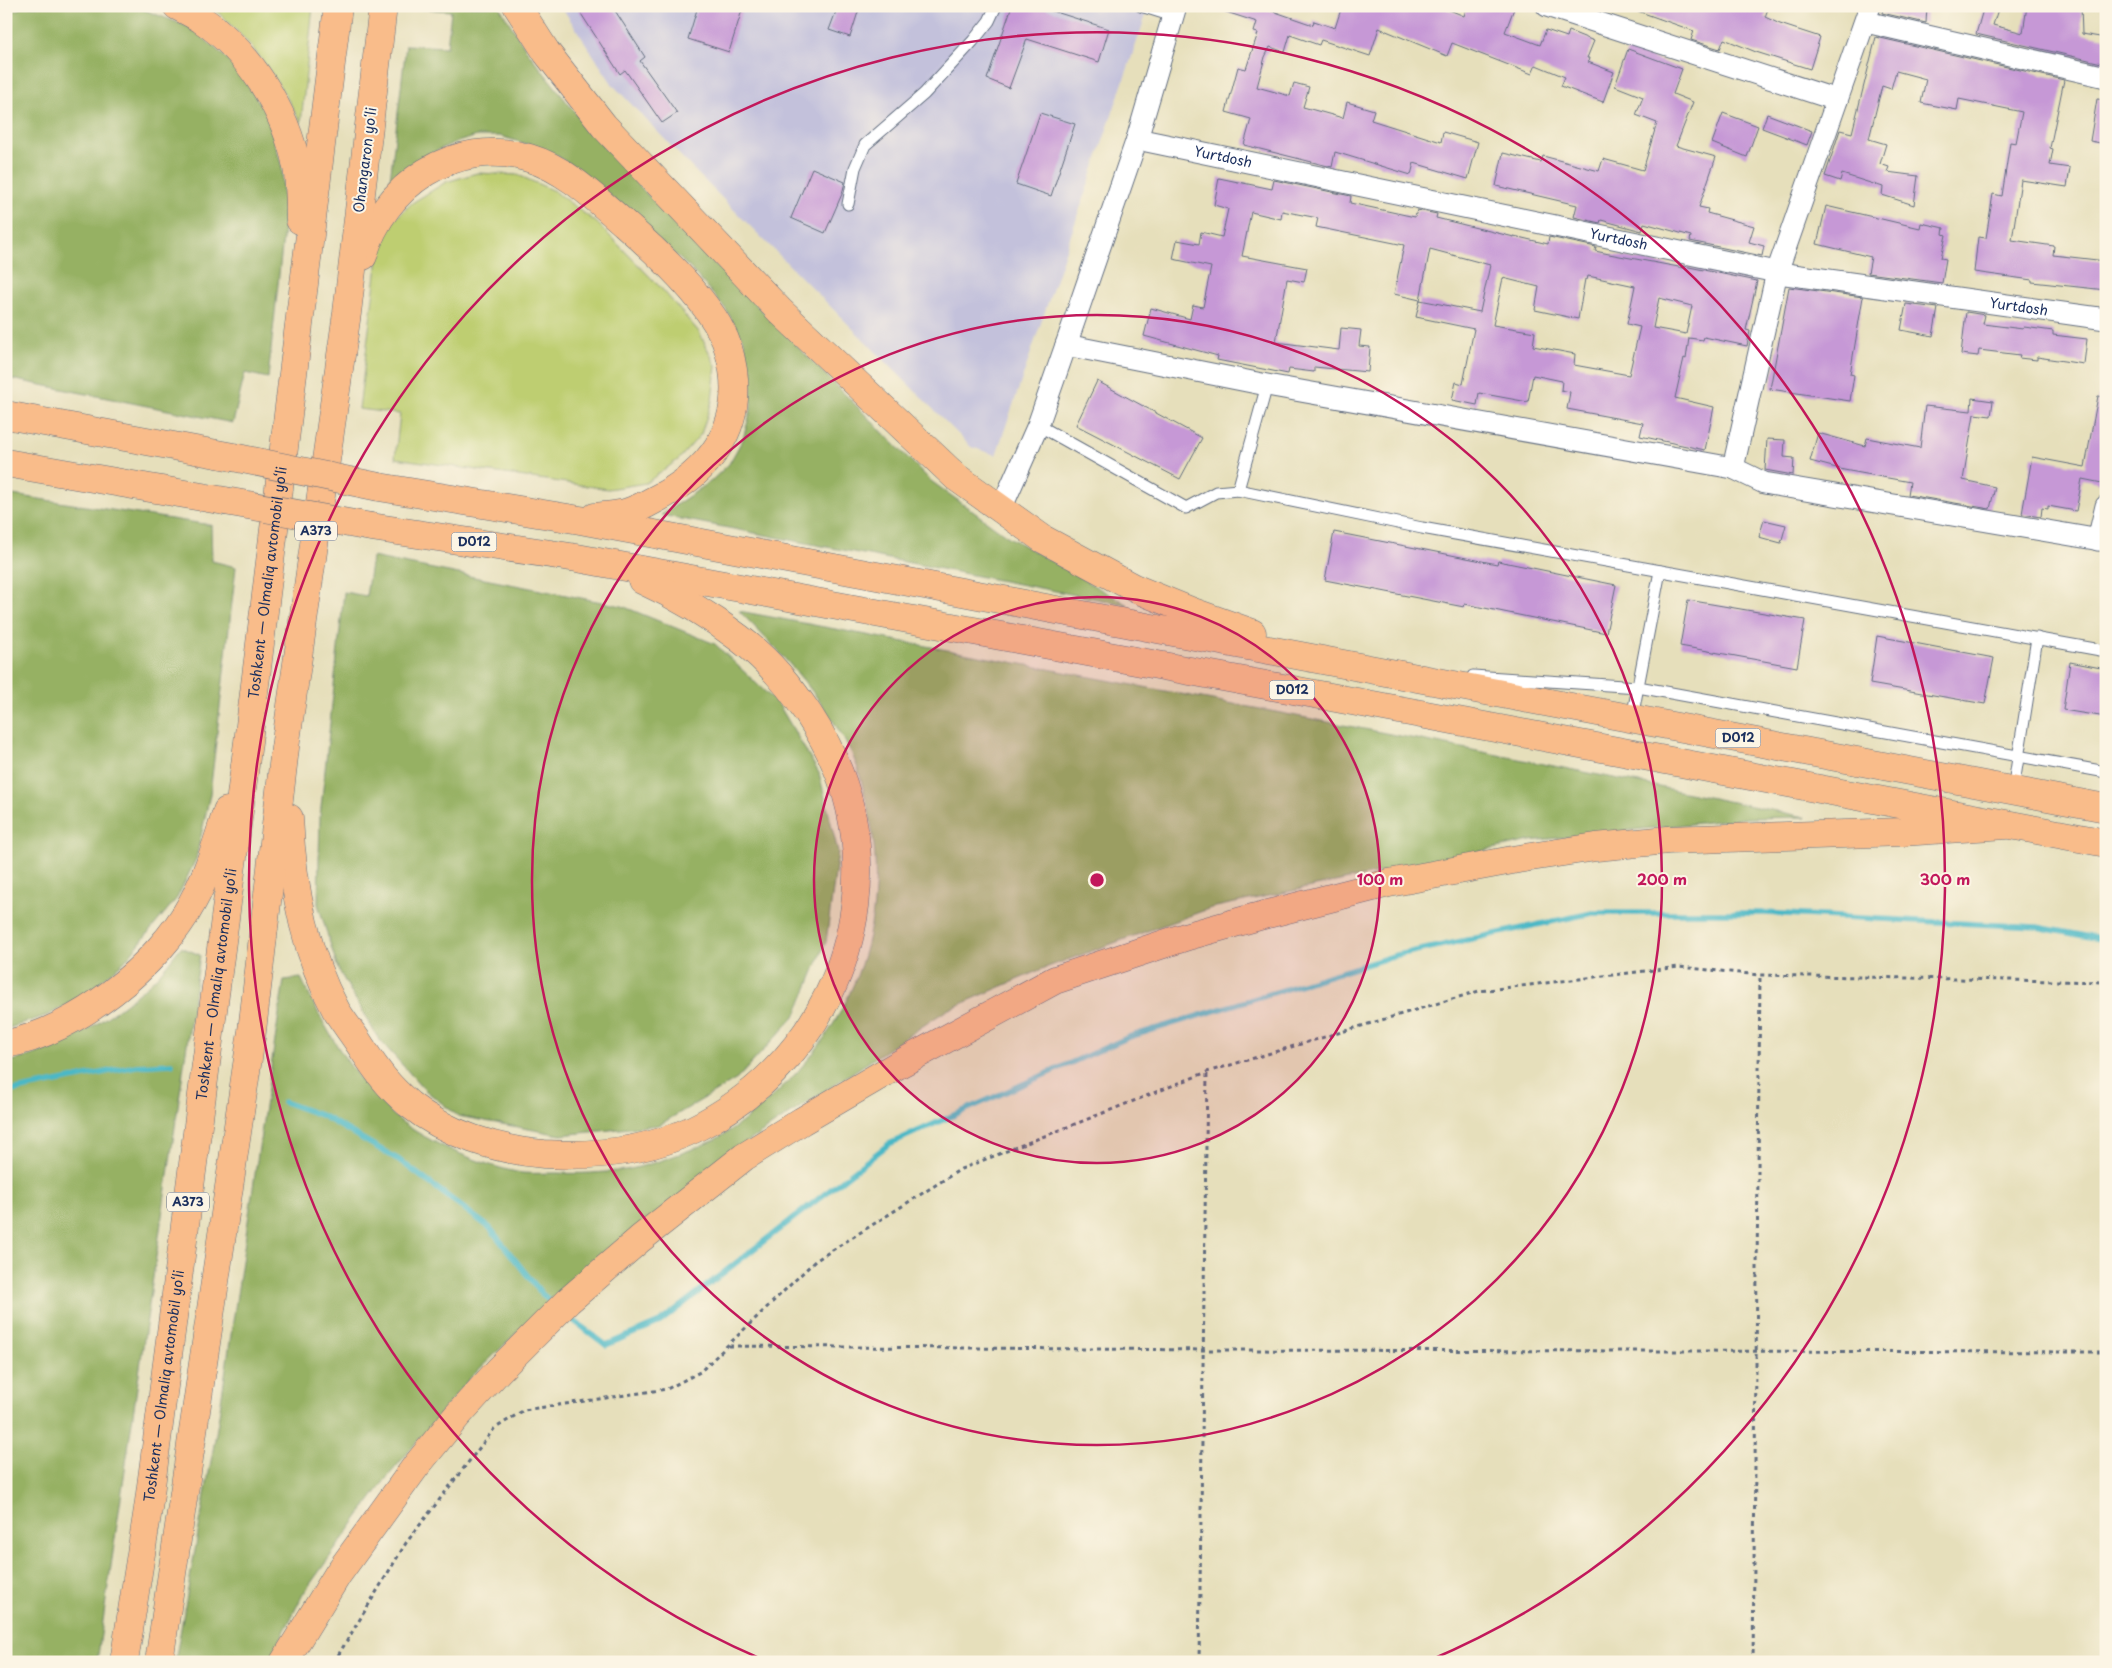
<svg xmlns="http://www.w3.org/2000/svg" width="2112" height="1668" font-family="'Playpen Sans',sans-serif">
<rect width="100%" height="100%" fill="#fcf5e5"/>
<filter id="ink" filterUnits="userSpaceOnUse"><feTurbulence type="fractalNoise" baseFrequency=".02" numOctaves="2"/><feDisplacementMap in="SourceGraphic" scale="10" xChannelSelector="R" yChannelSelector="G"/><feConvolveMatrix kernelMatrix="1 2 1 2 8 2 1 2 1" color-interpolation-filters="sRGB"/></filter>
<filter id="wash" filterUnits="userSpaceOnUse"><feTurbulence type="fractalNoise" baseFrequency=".0096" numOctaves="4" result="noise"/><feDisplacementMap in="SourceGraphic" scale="20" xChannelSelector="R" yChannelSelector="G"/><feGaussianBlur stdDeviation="1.12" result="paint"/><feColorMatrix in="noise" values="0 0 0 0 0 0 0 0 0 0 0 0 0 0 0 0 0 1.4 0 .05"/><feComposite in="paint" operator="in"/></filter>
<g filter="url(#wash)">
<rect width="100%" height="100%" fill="#e6dfbb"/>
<!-- industrial -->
<polygon fill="#c3c1db" points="561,6 1149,6 996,455 971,447 696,172 613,85"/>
<!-- green -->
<g fill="#bece71" stroke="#6c7e68">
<path d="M207,6H313L301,123C282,88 263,56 234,28C226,19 218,11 207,6Z"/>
<polygon points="477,173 518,175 554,191 597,223 661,288 699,332 716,366 712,401 701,434 679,459 646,483 608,489 395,458 400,414 359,409 379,250 391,223 412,203 446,182"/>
</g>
<!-- forest -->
<g fill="#96b163" stroke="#587060">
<polygon points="26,6 126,6 139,8 192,28 232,63 266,112 282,167 284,228 268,378 245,373 233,423 6,378 6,14"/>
<polygon points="412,6 499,6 527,51 592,134 658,206 931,481 1007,536 1128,605 661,515 710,482 729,464 743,439 751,410 751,375 744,341 725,308 689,267 592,180 550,151 500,136 477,136 451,144 423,157 408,166 390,180 406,45 447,47 451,11 412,8"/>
<polygon points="6,494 211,525 212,561 236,567 210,794 196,859 177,898 125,961 82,997 48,1015 6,1029"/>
<polygon points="372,557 622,606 715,644 779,705 819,773 838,852 826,942 796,1015 737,1079 659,1125 561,1135 458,1116 424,1089 378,1038 338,969 318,904 320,817 344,592 366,596"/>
<path d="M739,611C1095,678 1450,743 1805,817L1746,818L1530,841L1211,908L1042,969L947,1010L740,1147L548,1303L470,1378L385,1480L303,1594L269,1662H175L218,1422L284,980L301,978C326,1031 353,1079 397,1118C425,1142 486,1167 522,1173C533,1174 545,1173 556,1173C579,1174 602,1173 625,1170C646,1167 692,1150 712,1141C735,1130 757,1111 776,1093C862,1015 895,904 864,792C861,781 859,769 854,759C851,750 845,742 841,734C814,687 777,649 739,611Z"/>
<path d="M181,947L200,955L97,1662H6V1062C59,1052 108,1020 148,985C160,975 170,960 181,947Z"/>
</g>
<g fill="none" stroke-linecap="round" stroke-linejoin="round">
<!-- stream -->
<g stroke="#4bb8c6" stroke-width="5.5">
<polyline points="6,1092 136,1066 172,1064"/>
<polyline points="284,1102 323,1116 399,1160 490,1228 542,1294 555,1305"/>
<polyline points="565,1314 606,1345 660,1322 889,1144 1129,1037 1397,955 1592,913 1764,913 2037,927 2106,940"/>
</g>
</g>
<g id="blocks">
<!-- building -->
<g fill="#c698d6" fill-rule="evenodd">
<polygon points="576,6 612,6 645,57 640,61 677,113 662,123 625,70 620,74"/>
<polygon points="698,6 731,6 742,10 729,52 688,39"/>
<polygon points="838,6 860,6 850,37 829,30"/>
<polygon points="1012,6 1037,6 1109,29 1099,62 1027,39 1009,88 987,79"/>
<polygon points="1217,6 1258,6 1313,25 1314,21 1335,28 1342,6 1440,6 1464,16 1467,6 1515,6 1505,32 1540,45 1546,30 1567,37 1569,31 1594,41 1587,58 1589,58 1588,62 1614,72 1603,102 1561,86 1565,77 1536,65 1532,74 1452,43 1447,56 1379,28 1370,56 1321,40 1319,45 1290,35 1285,52 1270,47 1265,57 1257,87 1290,96 1294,83 1309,87 1303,107 1343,118 1347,102 1374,110 1371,120 1441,142 1443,132 1478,142 1468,179 1414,163 1411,175 1335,152 1332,167 1244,145 1251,119 1226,112 1238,67 1246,69 1258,33 1254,32 1257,22 1217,9"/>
<polygon points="1633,6 1732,6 1749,12 1751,6 1769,6 1765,17 1780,24 1820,37 1810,69 1756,52 1724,39 1720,49 1691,40 1694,31 1632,9"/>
<polygon points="1884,6 1927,6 1926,23 1882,13"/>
<polygon points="1984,6 1999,6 1993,25 2023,33 2027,6 2081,6 2082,34 2106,38 2106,64 1976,34"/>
<polygon points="1876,37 2064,80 2050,148 2053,149 2050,165 2070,168 2067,187 2021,180 2012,240 2054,246 2053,255 2106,261 2106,290 2032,282 2032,280 1974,272 1978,237 1986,238 1993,194 2002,196 2010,142 2016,143 2022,112 1959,99 1957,110 1921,103 1926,79 1896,71 1891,89 1882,86 1869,139 1886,144 1880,164 1889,167 1887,172 1918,176 1914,205 1882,195 1883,187 1842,174 1840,181 1825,176 1840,130 1852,133"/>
<polygon points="1628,49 1682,69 1673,94 1693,102 1676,146 1716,157 1699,207 1708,209 1707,213 1754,226 1749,242 1764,246 1762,256 1690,241 1691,236 1644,223 1642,231 1601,220 1600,223 1574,217 1577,205 1496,186 1503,153 1541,162 1543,156 1599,171 1603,159 1643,170 1657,123 1636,115 1643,97 1615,86"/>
<polygon points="2097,99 2106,100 2106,144 2090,141"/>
<polygon points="1040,113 1075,124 1051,196 1016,184"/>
<polygon points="1723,113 1758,126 1747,157 1712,143"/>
<polygon points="1767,114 1812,131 1807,145 1762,128"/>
<polygon points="812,168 845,182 842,194 825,233 791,218"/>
<path d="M1219,178L1272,189L1274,180L1351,196L1350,203L1415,217L1417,210L1437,214L1436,218L1514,237V236L1548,244L1549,237L1596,247L1595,251L1609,254L1684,268V266L1757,281L1746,330L1750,331L1747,346L1704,337L1703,340L1689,338L1686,359L1684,358L1675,398L1714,407L1705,450L1640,436L1643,423L1567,409L1570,392L1561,390L1562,381L1533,375L1528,402L1479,393L1477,405L1452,400L1456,382L1463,384L1474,329L1416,317L1420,300L1394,294L1404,245L1316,227L1318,218L1282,211L1281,219L1251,212L1242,256L1307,268L1304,282L1287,279L1276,342L1339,350L1341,328L1361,330L1359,346L1370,347L1368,372L1314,367V372L1289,369L1288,374L1217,360L1218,356L1144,336L1151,308L1190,319L1193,305L1203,307L1211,267L1173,259L1177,240L1199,244L1201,232L1222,237L1228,209L1214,205ZM1430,249L1490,265L1480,312L1420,300ZM1588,276L1635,286L1627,324L1640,327L1629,375L1574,365L1575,354L1533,346L1535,332L1493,325L1503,278L1539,287L1535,310L1578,319L1585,279L1587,280ZM1659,298L1692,306L1686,334L1653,328Z"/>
<polygon points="1826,206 1920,228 1921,223 1944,228 1943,234 1946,235 1941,258 1946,259 1942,283 1868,273 1871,257 1817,244"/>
<polygon points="1789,287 1863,297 1850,374 1854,375 1850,401 1770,389"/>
<polygon points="1906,304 1938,308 1933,336 1901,330"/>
<polygon points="1966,312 1985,315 1983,324 2023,329 2024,327 2053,331 2053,335 2087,339 2084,364 2037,357 2037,360 2019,358 2020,355 1979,350 1978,356 1961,354"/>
<polygon points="1097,381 1202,438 1180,479 1076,425"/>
<polygon points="2098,396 2106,397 2106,465 2102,483 2082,479 2076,511 2048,506 2048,509 2042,508 2041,517 2022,514 2032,457 2085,467"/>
<polygon points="1972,398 1993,401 1991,416 1974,414 1963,480 1995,487 1990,509 1908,495 1910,482 1844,470 1810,461 1818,433 1865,446 1867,438 1920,448 1925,406 1971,411"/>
<polygon points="1767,439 1785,440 1784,457 1794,458 1793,475 1765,470"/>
<polygon points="1764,520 1786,525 1781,543 1759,537"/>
<polygon points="1334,532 1497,564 1498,561 1616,585 1606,633 1465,604 1464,607 1325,580"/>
<polygon points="1688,600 1805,620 1797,667 1680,646"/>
<polygon points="1877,636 1994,658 1985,704 1870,684"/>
<polygon points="2070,662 2106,669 2106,717 2063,710"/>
</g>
</g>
</g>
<g filter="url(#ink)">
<use href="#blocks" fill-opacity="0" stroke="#626d7f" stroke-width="1"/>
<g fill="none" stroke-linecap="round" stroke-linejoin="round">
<!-- service casing -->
<g stroke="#626d7f" stroke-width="13">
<g id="service">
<polyline points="1141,6 1173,16"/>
<polyline points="848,204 855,168 865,145 924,94 973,41 989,21 996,6"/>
<polyline points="1038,425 1186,508 1216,492 1238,490 1422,528 2106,651"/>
<polyline points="1238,490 1267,385"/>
<polyline points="1473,676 1638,687 2106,772"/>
<polyline points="1632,718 1660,571"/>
<polyline points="2013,790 2037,638"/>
</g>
</g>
<!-- minor casing -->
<g stroke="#626d7f" stroke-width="23">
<g id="minor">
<polyline points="1547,6 1837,100"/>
<polyline points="1866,22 2106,77"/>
<path id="s1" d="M1137,139L1786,274L2106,319"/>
<polyline points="1066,345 1267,385 1733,468 1764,483 2106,541"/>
<polyline points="1733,468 1777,272 1870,6"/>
<polyline points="1001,509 1038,425 1066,345 1137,139 1176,6"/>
<polyline points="2098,540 2106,506"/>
</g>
</g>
<!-- trunk casing -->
<g stroke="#626d7f" stroke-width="29">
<g id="trunk">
<path d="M177,6C185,10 193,14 201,19C249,51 286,110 297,167C300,184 300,203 300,220"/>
<polyline points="517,6 547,53 604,126 780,311 956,477 1043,539 1134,588 1193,612 1252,633"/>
<path d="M363,256C383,185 455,136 529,158C566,169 596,199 625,224C657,252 704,296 722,333C728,344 731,358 733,370C742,430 708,473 656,499C647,504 636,510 625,513C615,515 605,516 595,517"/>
<polyline points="6,415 233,457"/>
<polyline points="6,463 225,501"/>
<polyline points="379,487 580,520 2106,808"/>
<polyline points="371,527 577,558 1288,689 2106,843"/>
<path d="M289,818C292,884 304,951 336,1010C344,1023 354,1035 362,1048C377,1071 388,1086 409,1104C446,1134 497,1150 544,1154C594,1157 648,1151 694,1129C814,1070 880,938 850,808C836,746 790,676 739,638C709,615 677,596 642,580"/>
<path d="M6,1044C75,1032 159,965 192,903C208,874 217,842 227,811"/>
<path id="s2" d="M124,1662L148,1509L248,742L338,6"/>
<polyline points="159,1662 252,1031 285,748 347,313 383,6"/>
<polyline points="284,1662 338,1574 416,1466 457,1416 499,1370 568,1301 640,1239 744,1157 802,1121 896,1066 1055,980 1188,936 1256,917 1389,883 1518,859 1596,847 1668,840 1902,832 2006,825"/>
</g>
</g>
<!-- path -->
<g stroke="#626d7f" stroke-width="3" stroke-dasharray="4 4" stroke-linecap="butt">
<polyline points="729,1346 1210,1350 2106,1352"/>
<polyline points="334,1662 406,1543 494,1429 524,1410 667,1389 700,1372 815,1261 961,1169 1207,1072 1479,991 1679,967 1760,975 2106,982"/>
<polyline points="1199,1662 1207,1072"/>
<polyline points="1753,1662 1760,975"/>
</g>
<!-- service -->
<use href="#service" stroke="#fff" stroke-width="11"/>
<!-- minor -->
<use href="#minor" stroke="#fff" stroke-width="21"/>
<!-- trunk -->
<use href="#trunk" stroke="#f9bc8a" stroke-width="28"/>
<!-- trunk-bridge casing -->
<g stroke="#626d7f" stroke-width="29" stroke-linecap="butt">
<g id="trunk-bridge">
<polyline points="233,457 379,487"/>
<polyline points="225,501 371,527"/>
</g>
</g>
<!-- trunk-bridge -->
<use href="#trunk-bridge" stroke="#f9bc8a" stroke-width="28"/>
</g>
</g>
<!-- distance rings -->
<circle cx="1097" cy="880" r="283" fill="#c2185b" fill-opacity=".12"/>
<g fill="none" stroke="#c2185b" stroke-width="2.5">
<circle cx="1097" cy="880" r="283"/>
<circle cx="1097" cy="880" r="565"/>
<path d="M766 1661A848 848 0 1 1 1428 1661"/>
</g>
<g text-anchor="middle" stroke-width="4" stroke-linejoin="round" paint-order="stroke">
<!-- shield labels -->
<g fill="#fcf5e5" stroke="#5e6a86" stroke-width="1">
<rect x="295" y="521.5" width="42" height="19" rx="4"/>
<rect x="451.5" y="532.5" width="45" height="19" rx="4"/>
<rect x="1269.5" y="680.5" width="45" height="19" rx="4"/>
<rect x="1715.5" y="728.5" width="45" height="19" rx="4"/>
<rect x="167" y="1192.5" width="42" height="19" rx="4"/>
</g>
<g font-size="12" font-weight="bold" fill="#1b2f5e">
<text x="316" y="535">A373</text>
<text x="474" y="546">D012</text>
<text x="1292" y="694">D012</text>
<text x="1738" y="742">D012</text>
<text x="188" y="1206">A373</text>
</g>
<!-- street labels -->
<g font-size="14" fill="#1b2f5e" stroke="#fcf5e5">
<text dy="5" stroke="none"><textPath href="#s1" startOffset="88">Yurtdosh</textPath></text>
<text transform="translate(365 160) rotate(-83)" y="5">Ohangaron yoʻli</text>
<text dy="5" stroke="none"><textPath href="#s1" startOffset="492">Yurtdosh</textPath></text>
<text dy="5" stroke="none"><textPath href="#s1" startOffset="898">Yurtdosh</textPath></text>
<text dy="5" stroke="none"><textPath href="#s2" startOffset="1089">Toshkent — Olmaliq avtomobil yo‘li</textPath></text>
<text dy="5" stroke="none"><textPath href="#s2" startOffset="684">Toshkent — Olmaliq avtomobil yo‘li</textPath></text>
<text dy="5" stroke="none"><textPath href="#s2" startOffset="279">Toshkent — Olmaliq avtomobil yo‘li</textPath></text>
</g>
</g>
<circle cx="1097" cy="880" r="8" fill="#c2185b" stroke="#fcf5e5" stroke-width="2.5"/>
<g font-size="15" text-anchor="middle" font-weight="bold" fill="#c2185b" stroke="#fcf5e5" stroke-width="4" stroke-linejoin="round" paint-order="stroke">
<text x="1380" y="885">100 m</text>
<text x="1662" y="885">200 m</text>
<text x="1945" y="885">300 m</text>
</g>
<!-- margin -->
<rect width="2112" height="1668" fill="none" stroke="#fcf5e5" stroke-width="25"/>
</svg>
